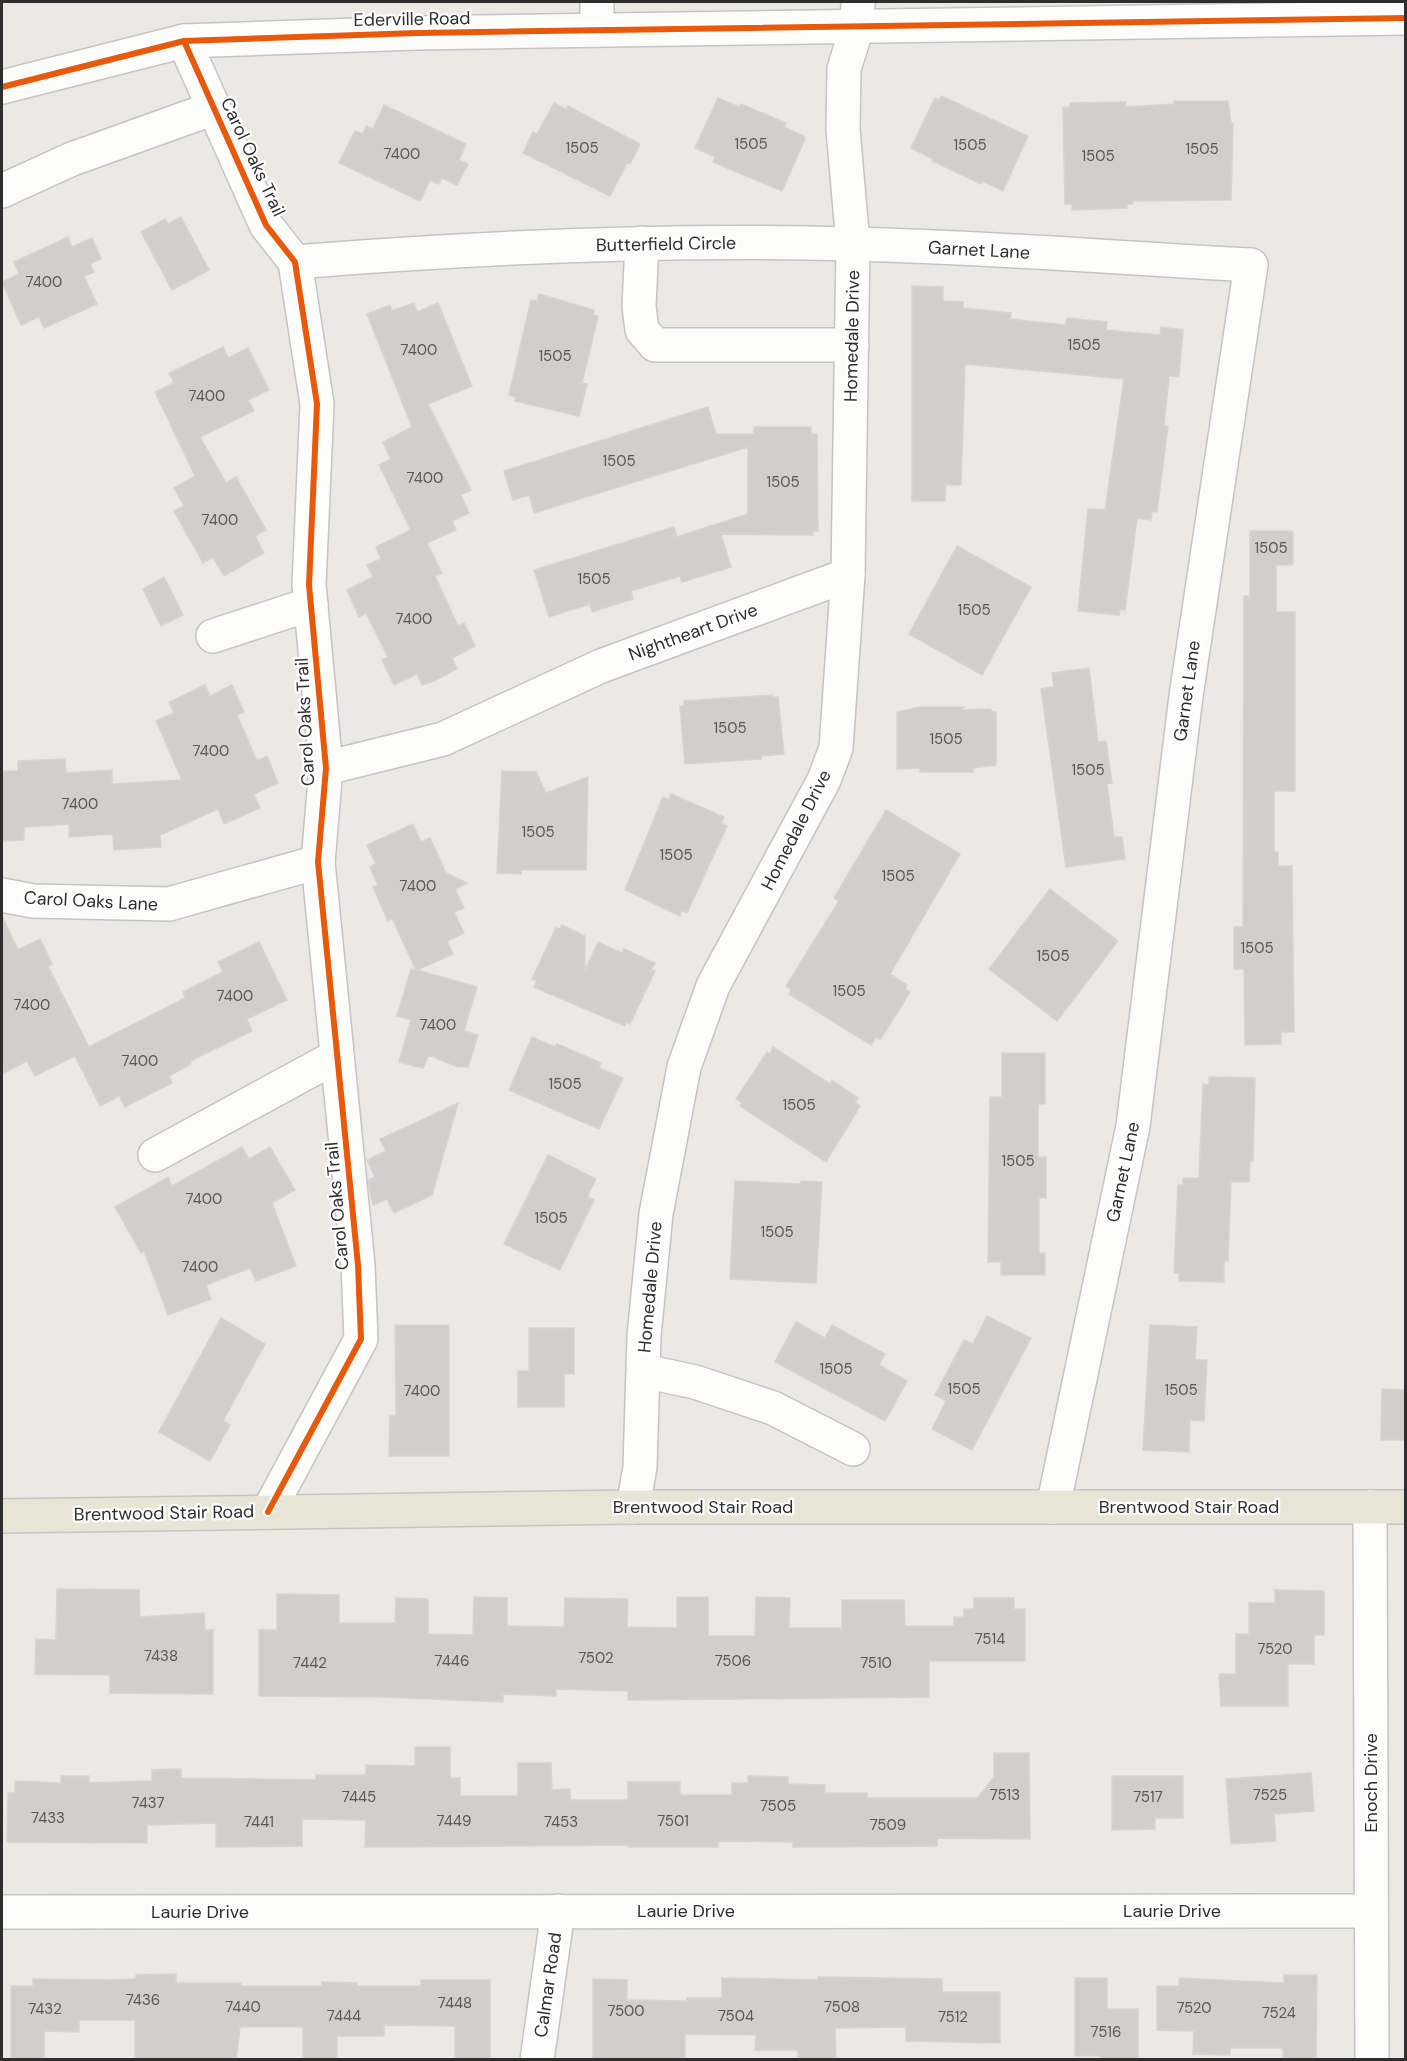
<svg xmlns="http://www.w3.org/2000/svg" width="1407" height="2061" font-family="'DM Sans',sans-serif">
<rect width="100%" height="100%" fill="#ece8e4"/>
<!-- building -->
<g fill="#d1cecb" stroke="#d7d4d0" stroke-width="1.5">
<polygon points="941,96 1028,136 1003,191 982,181 981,184 932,161 933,159 911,148 935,98 939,100"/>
<polygon points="718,98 739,107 741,104 786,123 784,127 804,136 805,139 782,191 713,162 715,157 695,148"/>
<polygon points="1174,101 1228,101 1231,123 1233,123 1231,200 1133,201 1133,204 1127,204 1127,208 1072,210 1072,204 1065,204 1063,107 1070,107 1070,103 1126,102 1126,107 1174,104"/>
<polygon points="554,103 566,109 568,106 640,144 630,164 627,163 610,196 523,153 533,132 537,134"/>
<polygon points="384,105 466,144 459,160 468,164 457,185 442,178 439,184 430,180 420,201 339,163 355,131 363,134 366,126 373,129"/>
<polygon points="181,217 209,270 172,290 141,232 165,219 168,224"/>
<polygon points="68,237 72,247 92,238 101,259 90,264 94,272 84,276 97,304 44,328 39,317 21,325 2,282 19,274 14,262"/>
<polygon points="912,286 943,287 943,301 963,302 963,308 1011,313 1010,319 1066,325 1067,318 1107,322 1106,330 1160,335 1161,327 1183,330 1179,377 1169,376 1164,425 1168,426 1157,512 1152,511 1151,520 1137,518 1125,610 1120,609 1119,615 1078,611 1088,509 1105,510 1124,379 965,364 961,485 946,485 945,501 912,501"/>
<polygon points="539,294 594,310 593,315 598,316 582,383 587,384 579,416 515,401 516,397 509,395 531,300 537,301"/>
<polygon points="414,303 417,312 438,303 472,386 428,404 471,490 461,495 469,513 452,521 456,530 427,543 442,573 435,576 458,626 464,623 475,646 452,658 457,669 434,681 422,685 417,674 394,685 382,660 388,657 366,613 359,617 347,590 373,577 367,565 381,559 376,547 411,530 379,465 391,459 383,442 412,427 367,314 390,305 392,311"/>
<polygon points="223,347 228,358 248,348 269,390 248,400 254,411 200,437 226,483 236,477 266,530 255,536 264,553 224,576 213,557 203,563 174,511 184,506 174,488 195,476 155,392 174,383 169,373"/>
<polygon points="708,407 716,434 754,434 754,427 811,427 811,434 817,434 818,531 813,531 813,535 721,534 731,567 682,582 680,576 631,591 633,599 592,612 590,604 549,617 534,570 674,527 677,537 748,514 748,447 534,513 529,495 513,500 504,471"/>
<polygon points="1250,531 1293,531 1293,565 1276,565 1276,612 1295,612 1295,791 1274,791 1274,852 1278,852 1278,866 1292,866 1294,1032 1281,1032 1281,1044 1245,1045 1244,969 1234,969 1234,927 1243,927 1244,596 1250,596"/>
<polygon points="957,546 1031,587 982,675 909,634"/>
<polygon points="164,577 183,615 161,626 143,589"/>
<polygon points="1089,668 1098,742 1106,741 1112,783 1107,784 1114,837 1122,837 1125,859 1066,867 1041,689 1054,687 1052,673"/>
<polygon points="205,685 210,696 232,685 244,712 237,715 257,761 267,756 278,783 254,794 260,808 224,824 218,809 160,835 161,847 114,850 113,834 69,837 69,824 24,827 24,840 2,841 2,771 18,771 18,761 65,759 66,773 112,770 112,784 182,780 156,721 174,713 169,702"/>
<polygon points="772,695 772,697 778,697 784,754 761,756 761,759 685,764 680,706 684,706 684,701"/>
<polygon points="920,707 964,707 962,710 991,709 991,712 996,712 996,765 973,768 973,772 920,772 920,768 897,769 897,712"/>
<polygon points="502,771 536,772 546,793 588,777 586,870 521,870 521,874 497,873"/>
<polygon points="671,794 724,817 721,823 727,826 687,913 682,910 680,916 625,890 663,797 669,800"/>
<polygon points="886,810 960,854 890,974 907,985 905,989 910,992 880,1040 876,1037 871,1045 789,994 791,990 786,986 839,901 834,898"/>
<polygon points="413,824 421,842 430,838 446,873 467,883 455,889 464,908 454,912 464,933 447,941 453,954 417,970 477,987 464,1031 478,1035 468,1067 458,1067 429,1055 423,1068 399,1062 411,1020 397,1016 411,969 416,970 392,918 388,921 373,887 378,885 370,867 376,864 367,845"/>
<polygon points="1050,889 1118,941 1057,1021 989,969"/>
<polygon points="2,916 18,950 40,939 52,964 48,966 89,1047 185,998 183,992 223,972 218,962 259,942 287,1000 247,1019 252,1031 190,1061 191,1064 169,1076 172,1083 125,1107 119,1096 100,1106 75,1056 35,1076 27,1061 2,1074"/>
<polygon points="562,925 585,936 585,971 598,942 622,953 624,949 655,963 651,970 655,971 630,1024 626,1022 625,1026 534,987 537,981 532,979 556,928 560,929"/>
<polygon points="532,1037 555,1047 557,1044 601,1063 599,1068 623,1078 599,1129 509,1090"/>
<polygon points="773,1047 830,1084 832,1080 858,1098 855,1103 860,1106 826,1162 740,1106 742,1103 736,1099 767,1052 770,1054"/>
<polygon points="1002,1053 1045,1053 1045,1104 1038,1104 1038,1157 1046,1157 1046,1198 1039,1198 1039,1253 1045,1253 1045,1275 1001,1275 1001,1262 988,1262 990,1097 1002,1097"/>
<polygon points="1209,1077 1255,1078 1253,1161 1250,1161 1249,1182 1231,1182 1228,1261 1224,1261 1224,1282 1179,1281 1179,1273 1174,1273 1178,1185 1183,1185 1183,1178 1199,1178 1203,1084 1209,1085"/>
<polygon points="458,1103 432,1195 394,1213 387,1199 373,1205 368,1180 375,1177 367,1160 386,1151 380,1139"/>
<polygon points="242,1147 249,1159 270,1147 295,1190 272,1203 296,1266 256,1281 250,1268 206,1285 211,1299 168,1315 144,1251 141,1253 115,1207 168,1177 172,1186"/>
<polygon points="548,1155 596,1179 587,1197 594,1200 560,1270 504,1244"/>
<polygon points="735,1181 801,1184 801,1181 822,1182 816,1283 730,1279"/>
<polygon points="987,1316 1031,1338 972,1450 932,1429 946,1401 935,1395 964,1340 973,1344"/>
<polygon points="221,1318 265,1344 223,1421 230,1425 210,1461 159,1432"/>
<polygon points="796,1322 825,1338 832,1325 885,1354 879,1365 907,1381 885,1421 775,1362"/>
<polygon points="395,1325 449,1325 449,1456 389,1456 390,1416 396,1416"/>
<polygon points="1150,1325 1197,1327 1195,1360 1207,1360 1204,1421 1190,1420 1189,1452 1143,1450"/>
<polygon points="529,1328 574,1328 574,1374 564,1374 564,1407 518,1407 518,1371 529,1371"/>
<polygon points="1382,1389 1406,1390 1406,1440 1381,1440"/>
<polygon points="57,1589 139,1590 140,1617 204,1613 205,1630 213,1630 213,1694 110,1693 110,1675 35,1674 36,1639 56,1640"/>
<polygon points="1275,1590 1324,1591 1324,1635 1314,1635 1314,1664 1288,1664 1288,1706 1221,1706 1219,1674 1236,1674 1236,1634 1249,1634 1249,1603 1275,1603"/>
<polygon points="277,1594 339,1595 339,1623 395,1623 396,1598 428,1599 428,1634 473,1635 474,1597 507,1598 507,1626 564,1627 565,1598 628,1599 627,1627 677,1628 677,1597 708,1597 708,1636 755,1636 756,1597 790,1598 789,1628 842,1628 842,1600 904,1600 905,1626 954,1626 954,1617 964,1617 964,1609 974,1609 974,1598 1014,1598 1014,1609 1025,1609 1025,1661 929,1661 929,1697 628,1700 628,1691 556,1689 556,1696 503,1694 503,1702 383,1697 259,1696 259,1630 277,1630"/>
<polygon points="415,1747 450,1747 450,1778 460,1778 460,1796 518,1796 518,1763 551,1763 552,1790 570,1789 570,1800 628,1800 628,1782 680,1782 680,1795 732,1795 732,1783 748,1783 748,1776 788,1777 788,1784 825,1785 825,1793 867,1793 867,1798 977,1798 994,1777 994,1753 1029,1753 1030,1839 937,1838 937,1846 793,1847 793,1842 718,1841 718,1847 628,1847 628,1845 365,1847 366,1820 302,1819 302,1846 216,1847 216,1823 147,1825 147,1843 7,1842 8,1793 15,1793 15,1781 61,1783 61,1776 89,1776 89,1783 152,1781 152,1770 181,1769 181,1778 316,1780 316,1775 366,1775 366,1765 415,1766"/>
<polygon points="1311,1773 1314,1811 1274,1814 1276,1841 1231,1844 1226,1779"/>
<polygon points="1112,1776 1183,1776 1183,1818 1155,1818 1155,1829 1112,1830"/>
<polygon points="176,1974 176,1983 241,1983 241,1986 322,1986 322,1982 357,1983 357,1986 421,1986 421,1980 490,1980 490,2060 455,2060 455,2026 384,2025 384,2036 337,2036 337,2060 303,2060 303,2027 240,2027 236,2060 135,2060 135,2020 79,2020 79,2032 44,2031 44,2060 11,2060 11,1986 33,1986 33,1979 109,1980 136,1979 136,1975"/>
<polygon points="1284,1975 1317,1975 1316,2060 1283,2060 1283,2048 1230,2048 1230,2055 1193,2054 1194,2031 1157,2030 1157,1986 1179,1986 1179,1978 1284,1983"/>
<polygon points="818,1977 942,1979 942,1992 1000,1992 1000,2043 906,2041 906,2027 835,2028 836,2060 798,2060 798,2050 755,2050 756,2035 685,2034 685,2060 593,2060 593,1979 627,1980 627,2000 687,2001 687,1998 722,1998 722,1978 818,1980"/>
<polygon points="1075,1978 1107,1978 1107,2009 1138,2009 1138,2060 1100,2060 1100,2056 1075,2056"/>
</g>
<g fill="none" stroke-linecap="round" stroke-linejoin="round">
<!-- minor casing -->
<g stroke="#c5c4c5" stroke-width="36">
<g id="minor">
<polyline points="597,30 597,2"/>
<polyline points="184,41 266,225 295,262 317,404 309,585 326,768 318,862 358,1265 361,1339 268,1512"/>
<polyline points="2,87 184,41 417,33 1406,18"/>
<polyline points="2,191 72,159 214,108"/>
<polyline points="642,243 639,306 642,330 655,345 852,345"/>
<path d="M295,262C481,247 666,239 852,244C985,247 1118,258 1251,265L1186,696L1133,1126L1053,1507"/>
<polyline points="213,636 311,604"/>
<polyline points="326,768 443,739 601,666 848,575"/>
<polyline points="2,895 33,901 169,904 318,862"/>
<polyline points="155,1155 337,1056"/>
<polyline points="644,1371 695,1382 773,1408 853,1449"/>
<polyline points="633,1507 640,1467 644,1336 656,1214 684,1067 713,986 824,780 836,748 848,575 853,244 843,130 844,69 857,27 858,2"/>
<polyline points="1370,1507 1372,2060"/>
<polyline points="2,1912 1371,1911"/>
<polyline points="537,2060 558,1911"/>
</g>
</g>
<!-- major casing -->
<g stroke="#c6c5c4" stroke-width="36">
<polyline id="major" points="2,1516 633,1507 1406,1507"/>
</g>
<!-- minor -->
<use href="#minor" stroke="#fcfcfb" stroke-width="33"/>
<!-- major -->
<use href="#major" stroke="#e8e4d6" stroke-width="33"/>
<!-- cycleway casing -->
<g stroke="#fff" stroke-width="10">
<g id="cycleway">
<polyline points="184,41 266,225 295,262 317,404 309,585 326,768 318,862 358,1265 361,1339 268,1512"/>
<polyline points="2,87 184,41 417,33 1406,18"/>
</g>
</g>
<!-- cycleway -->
<use href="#cycleway" stroke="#e8590c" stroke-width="6"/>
</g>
<g text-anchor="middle" stroke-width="4.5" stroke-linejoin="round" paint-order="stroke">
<!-- number labels -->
<g font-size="15" fill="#585857">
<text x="751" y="149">1505</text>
<text x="970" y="150">1505</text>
<text x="582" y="153">1505</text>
<text x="1202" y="154">1505</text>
<text x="402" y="159">7400</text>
<text x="1098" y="161">1505</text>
<text x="44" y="287">7400</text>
<text x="1084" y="350">1505</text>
<text x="419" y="355">7400</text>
<text x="555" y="361">1505</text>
<text x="207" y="401">7400</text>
<text x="619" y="466">1505</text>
<text x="425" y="483">7400</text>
<text x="783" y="487">1505</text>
<text x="220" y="525">7400</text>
<text x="1271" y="553">1505</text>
<text x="594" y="584">1505</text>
<text x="974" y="615">1505</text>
<text x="414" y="624">7400</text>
<text x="730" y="733">1505</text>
<text x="946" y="744">1505</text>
<text x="211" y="756">7400</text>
<text x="1088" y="775">1505</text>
<text x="80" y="809">7400</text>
<text x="538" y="837">1505</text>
<text x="676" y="860">1505</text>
<text x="898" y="881">1505</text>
<text x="418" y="891">7400</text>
<text x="1257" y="953">1505</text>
<text x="1053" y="961">1505</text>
<text x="849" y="996">1505</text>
<text x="235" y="1001">7400</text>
<text x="32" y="1010">7400</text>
<text x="438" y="1030">7400</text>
<text x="140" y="1066">7400</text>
<text x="565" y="1089">1505</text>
<text x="799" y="1110">1505</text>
<text x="1018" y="1166">1505</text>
<text x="204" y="1204">7400</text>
<text x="551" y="1223">1505</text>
<text x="777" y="1237">1505</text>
<text x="200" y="1272">7400</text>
<text x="836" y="1374">1505</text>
<text x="964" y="1394">1505</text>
<text x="1181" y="1395">1505</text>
<text x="422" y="1396">7400</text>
<text x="990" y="1644">7514</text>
<text x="1275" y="1654">7520</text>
<text x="161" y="1661">7438</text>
<text x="596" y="1663">7502</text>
<text x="452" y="1666">7446</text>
<text x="733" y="1666">7506</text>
<text x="310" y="1668">7442</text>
<text x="876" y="1668">7510</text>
<text x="1005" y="1800">7513</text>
<text x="1270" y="1800">7525</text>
<text x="359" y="1802">7445</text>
<text x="1148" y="1802">7517</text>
<text x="148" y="1808">7437</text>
<text x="778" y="1811">7505</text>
<text x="48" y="1823">7433</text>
<text x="454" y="1826">7449</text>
<text x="673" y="1826">7501</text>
<text x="259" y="1827">7441</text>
<text x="561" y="1827">7453</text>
<text x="888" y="1830">7509</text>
<text x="143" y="2005">7436</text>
<text x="455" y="2008">7448</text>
<text x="243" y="2012">7440</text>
<text x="842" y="2012">7508</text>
<text x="1194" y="2013">7520</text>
<text x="45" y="2014">7432</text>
<text x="626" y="2016">7500</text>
<text x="1279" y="2018">7524</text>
<text x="344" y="2021">7444</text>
<text x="736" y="2021">7504</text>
<text x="953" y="2022">7512</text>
<text x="1106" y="2037">7516</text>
</g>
<!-- street labels -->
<g font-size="18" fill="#2e2e2e" stroke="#fff">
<text transform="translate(412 19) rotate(-1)" y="6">Ederville Road</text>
<text transform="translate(253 157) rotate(65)" y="6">Carol Oaks Trail</text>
<text transform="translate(666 244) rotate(-1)" y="6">Butterfield Circle</text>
<text transform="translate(979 250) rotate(3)" y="6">Garnet Lane</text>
<text transform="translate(852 336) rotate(-89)" y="6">Homedale Drive</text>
<text transform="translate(693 632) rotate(-20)" y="6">Nightheart Drive</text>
<text transform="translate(1187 691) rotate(-82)" y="6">Garnet Lane</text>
<text transform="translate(305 722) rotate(-93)" y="6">Carol Oaks Trail</text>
<text transform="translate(796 830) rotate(-63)" y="6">Homedale Drive</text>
<text transform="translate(91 901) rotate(3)" y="6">Carol Oaks Lane</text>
<text transform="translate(1123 1172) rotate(-78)" y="6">Garnet Lane</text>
<text transform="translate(337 1206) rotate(-95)" y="6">Carol Oaks Trail</text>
<text transform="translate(650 1287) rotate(-85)" y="6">Homedale Drive</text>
<text x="703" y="1513">Brentwood Stair Road</text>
<text x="1189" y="1513">Brentwood Stair Road</text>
<text transform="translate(164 1513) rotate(-1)" y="6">Brentwood Stair Road</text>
<text transform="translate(1371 1783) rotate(-90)" y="6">Enoch Drive</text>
<text x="686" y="1917">Laurie Drive</text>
<text x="1172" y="1917">Laurie Drive</text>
<text x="200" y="1918">Laurie Drive</text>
<text transform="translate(548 1985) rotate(-82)" y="6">Calmar Road</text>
</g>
</g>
<!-- border -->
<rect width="1407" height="2061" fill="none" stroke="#2e2e2e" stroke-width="6"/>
</svg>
